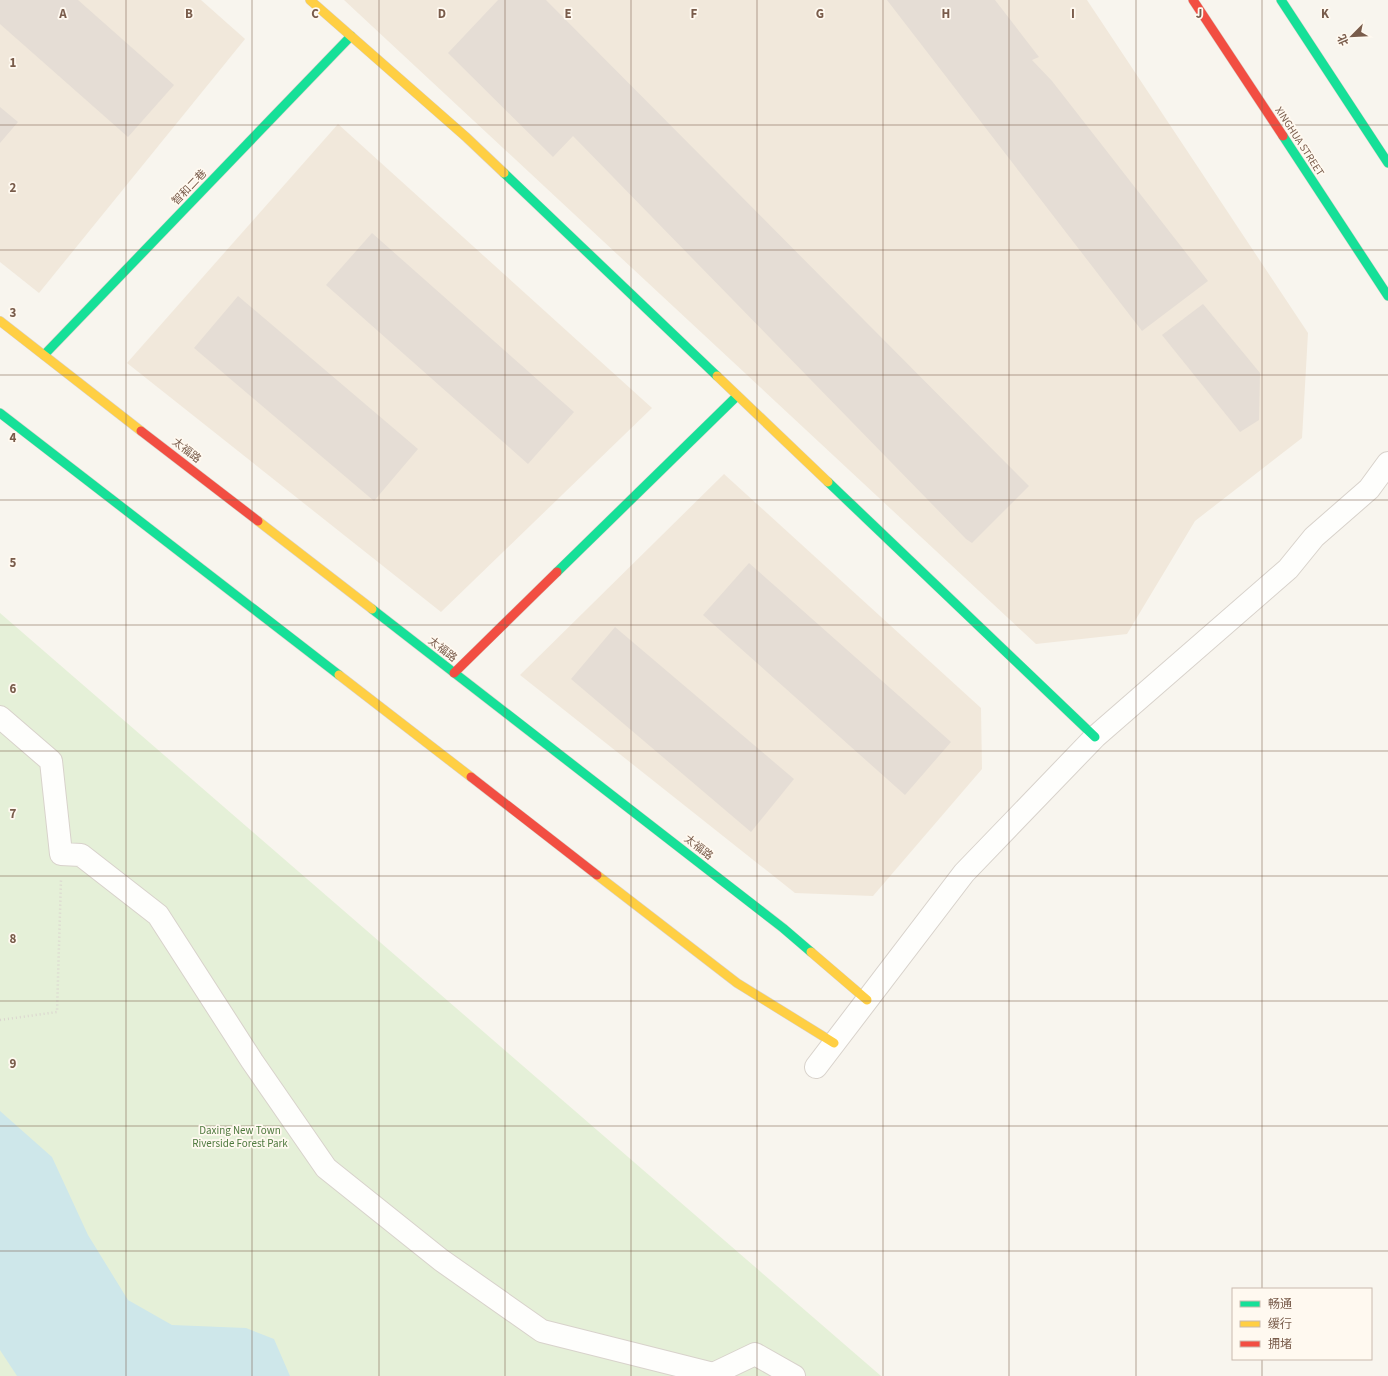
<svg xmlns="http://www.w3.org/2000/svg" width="1388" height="1376" font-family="'Source Sans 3','Noto Sans SC',sans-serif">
<rect width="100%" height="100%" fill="#f8f5ee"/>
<!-- residential -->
<g fill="#f1e8db">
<polygon points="0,0 201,0 245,39 39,293 0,262"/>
<polygon points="344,0 1087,0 1308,333 1302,438 1195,521 1127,634 1036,644"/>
<polygon points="338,124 652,408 441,612 127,363"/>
<polygon points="724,474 981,708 982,769 873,896 795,893 520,675"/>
</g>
<!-- green -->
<polygon fill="#e5f0d8" points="0,613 881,1376 0,1376"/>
<!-- water -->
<polygon fill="#cee7ea" points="0,1111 52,1157 88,1235 128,1300 172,1325 246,1328 274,1339 290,1376 17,1376 0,1350"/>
<!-- building -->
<g fill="#e5ddd5">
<polygon points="0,0 78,0 174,85 128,137 0,24"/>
<polygon points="498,0 546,0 1029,486 972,543 966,539 573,136 553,157 448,53"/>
<polygon points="887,0 995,0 1039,57 1032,60 1052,81 1208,281 1142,331"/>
<polygon points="0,107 18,122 0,143"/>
<polygon points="372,233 574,412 528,464 326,285"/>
<polygon points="238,296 418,449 374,501 194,348"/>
<polygon points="1203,304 1260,373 1259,420 1240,432 1162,335"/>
<polygon points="749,563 951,742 905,795 703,615"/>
<polygon points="615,627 794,779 751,832 571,679"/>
</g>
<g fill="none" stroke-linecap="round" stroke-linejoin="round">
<!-- street casing -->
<g stroke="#d8d2cb" stroke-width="24">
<g id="street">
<polyline points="0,717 51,761 61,854 81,855 158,915 252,1061 326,1168 441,1260 542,1331 713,1374"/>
<polyline points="816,1067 964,873 1095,737 1288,569 1314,537 1369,489 1388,463"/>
<polyline points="709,1376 755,1354 794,1376"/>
</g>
</g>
<!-- fast casing -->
<g stroke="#d8d1c9" stroke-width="10">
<g id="fast">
<polyline points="1281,0 1388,163"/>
<polyline points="1283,136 1388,296"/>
<polyline points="504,173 717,376"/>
<polyline points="44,355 351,36"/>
<polyline points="0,413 339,675"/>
<polyline points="828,482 1095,737"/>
<polyline points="557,572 737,396"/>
<polyline points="372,609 783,928 811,952"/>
</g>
</g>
<!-- slow casing -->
<g stroke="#d8d1c9" stroke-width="10">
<g id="slow">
<polyline points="310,0 466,137 504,173"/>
<polyline points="0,321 141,431"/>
<polyline points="717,376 828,482"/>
<polyline points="258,521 372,609"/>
<polyline points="339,675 471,777"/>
<polyline points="597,875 737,983 834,1043"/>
<polyline points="811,952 867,1000"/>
</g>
</g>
<!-- jam casing -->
<g stroke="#d8d1c9" stroke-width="10">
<g id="jam">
<polyline points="1193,0 1283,136"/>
<polyline points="141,431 258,521"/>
<polyline points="454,673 557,572"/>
<polyline points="471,777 597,875"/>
</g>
</g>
<!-- path -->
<polyline stroke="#dbd5cf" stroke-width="2.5" stroke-dasharray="1 3" stroke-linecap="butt" points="0,1020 57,1012 61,879"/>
<!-- street -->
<use href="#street" stroke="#fefefc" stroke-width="22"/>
<!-- fast -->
<use href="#fast" stroke="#16e098" stroke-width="9"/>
<!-- slow -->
<use href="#slow" stroke="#ffcf43" stroke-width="9"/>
<!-- jam -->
<use href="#jam" stroke="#f24e42" stroke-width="9"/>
</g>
<!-- grid -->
<path fill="none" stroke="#795c4b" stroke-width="1" stroke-opacity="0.55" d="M126,0V1376M252,0V1376M379,0V1376M505,0V1376M631,0V1376M757,0V1376M883,0V1376M1009,0V1376M1136,0V1376M1262,0V1289M0,125H1388M0,250H1388M0,375H1388M0,500H1388M0,625H1388M0,751H1388M0,876H1388M0,1001H1388M0,1126H1388M0,1251H1388M1262,1359V1376"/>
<g text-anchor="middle" stroke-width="3.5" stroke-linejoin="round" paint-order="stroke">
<!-- street labels -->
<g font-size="11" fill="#795c4b" stroke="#fff9f0">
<text transform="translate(1300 141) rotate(57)" y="4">XINGHUA STREET</text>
<text transform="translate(189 187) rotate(-46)" y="4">智和二巷</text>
<text transform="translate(187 450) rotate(38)" y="4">太福路</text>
<text transform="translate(443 649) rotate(38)" y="4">太福路</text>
<text transform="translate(699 847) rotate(38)" y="4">太福路</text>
</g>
<!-- park labels -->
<g font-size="11" fill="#4f7a3f" stroke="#fff9f0">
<text x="240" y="1134">Daxing New Town<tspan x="240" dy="13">Riverside Forest Park</tspan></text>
</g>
</g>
<g font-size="13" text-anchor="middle" font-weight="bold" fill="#795c4b" stroke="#fff9f0" stroke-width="3.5" stroke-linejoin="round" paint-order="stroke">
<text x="63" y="18">A</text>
<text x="189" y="18">B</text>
<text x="315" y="18">C</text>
<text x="442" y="18">D</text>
<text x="568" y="18">E</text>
<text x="694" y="18">F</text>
<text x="820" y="18">G</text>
<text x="946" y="18">H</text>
<text x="1073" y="18">I</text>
<text x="1199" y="18">J</text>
<text x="1325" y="18">K</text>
<text x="13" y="67">1</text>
<text x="13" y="192">2</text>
<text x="13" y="317">3</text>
<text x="13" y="442">4</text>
<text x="13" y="567">5</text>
<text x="13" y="693">6</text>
<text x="13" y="818">7</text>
<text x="13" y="943">8</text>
<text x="13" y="1068">9</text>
</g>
<!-- legend -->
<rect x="1232" y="1288" width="140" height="72" fill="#fff9f0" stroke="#c9baae"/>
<rect x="1240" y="1301" width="20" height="6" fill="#16e098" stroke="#c9baae"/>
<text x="1268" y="1308" font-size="12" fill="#795c4b">畅通</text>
<rect x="1240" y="1321" width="20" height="6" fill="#ffcf43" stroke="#c9baae"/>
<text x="1268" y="1328" font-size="12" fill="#795c4b">缓行</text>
<rect x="1240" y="1341" width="20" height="6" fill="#f24e42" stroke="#c9baae"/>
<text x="1268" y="1348" font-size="12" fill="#795c4b">拥堵</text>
<!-- north arrow -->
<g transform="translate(1352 36) rotate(246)" stroke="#fff9f0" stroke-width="3" paint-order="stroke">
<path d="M0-3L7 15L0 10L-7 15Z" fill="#795c4b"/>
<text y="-6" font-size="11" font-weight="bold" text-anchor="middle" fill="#795c4b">北</text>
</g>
</svg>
